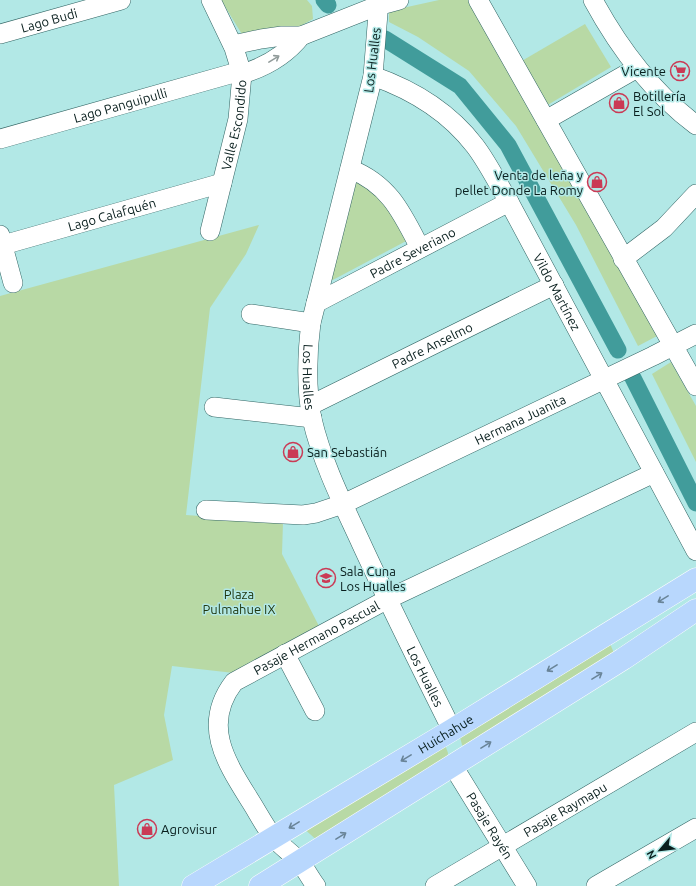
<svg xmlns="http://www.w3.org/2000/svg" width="696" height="886" font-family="Ubuntu,sans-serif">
<rect width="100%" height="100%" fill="#b2e8e6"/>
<!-- green -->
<g fill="#b8d9a5">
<polygon points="221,0 307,0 312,6 313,19 295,29 243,36"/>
<polygon points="439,0 473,0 659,335 638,346 576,225 516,126 469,71 418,37 389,22 389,11"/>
<polygon points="585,24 611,67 546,106 520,62"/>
<polygon points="356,177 374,186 410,239 329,282"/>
<polygon points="259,225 246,254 210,308 186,515 283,522 282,554 320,628 234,673 172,666 164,715 173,760 114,785 119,886 0,886 0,296"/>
<polygon points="671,362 696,406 696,462 652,374"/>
<polygon points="606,634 616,658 468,750 462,745 460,737"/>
<polygon points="443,739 448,753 447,760 321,844 300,825"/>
</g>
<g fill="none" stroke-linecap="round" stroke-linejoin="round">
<!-- canal -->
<g stroke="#419c9b" stroke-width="17">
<polyline points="324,0 328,5"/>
<polyline points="385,39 460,86 508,145 618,350"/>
<polyline points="633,378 696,503"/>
</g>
<!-- minor casing -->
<g stroke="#326564" stroke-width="20">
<g id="minor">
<path id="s1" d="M377,0L378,13L373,76L311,323C307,352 306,390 312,419C322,462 343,504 361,543C390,606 421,668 452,730"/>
<polyline points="478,0 696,386"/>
<path d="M593,0C619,48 652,92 696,125"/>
<path id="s2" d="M0,34L121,0"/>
<polyline points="233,45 261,39 282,36 301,36 377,6 399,0"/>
<path d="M242,74C265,67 286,55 301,36"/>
<path id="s3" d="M373,76C413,90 449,112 475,146C488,163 498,184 509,202L696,551"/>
<polyline points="546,120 637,68"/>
<path id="s4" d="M0,139L241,71"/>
<path d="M350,169C389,184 402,213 420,248"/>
<path id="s5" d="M210,231L238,119L242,74L234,48L211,0"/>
<polyline points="0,235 13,283"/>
<path id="s6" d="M3,245L222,183"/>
<polyline points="623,259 664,228 696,194"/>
<path id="s7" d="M316,303L509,202"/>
<polyline points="251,314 311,323"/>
<path id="s8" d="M311,405L554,285"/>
<polyline points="214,407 312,418"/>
<path id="s9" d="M206,510L303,515L316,513L343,504L653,356L696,334"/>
<polyline points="285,654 315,711"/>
<path id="s10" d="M453,766L527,886"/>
<path id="s11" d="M316,886C310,878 305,868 299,861C291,853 281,846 274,838C265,827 258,813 251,802C226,762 201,725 234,682L386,600L654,473"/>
<path id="s12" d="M435,886L696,732"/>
<polyline points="596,886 696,828"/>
</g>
</g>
<!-- primary casing -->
<g stroke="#fff" stroke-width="23">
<g id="primary">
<path id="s13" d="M193,886L452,730L696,579"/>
<polyline points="260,886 623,659 696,610"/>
</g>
</g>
<!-- minor -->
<use href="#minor" stroke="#fff" stroke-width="19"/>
<!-- primary -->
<use href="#primary" stroke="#b8d7fd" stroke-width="22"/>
</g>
<!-- one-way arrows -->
<defs><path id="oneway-shaft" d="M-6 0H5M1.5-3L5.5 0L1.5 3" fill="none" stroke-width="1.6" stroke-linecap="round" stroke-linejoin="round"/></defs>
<use stroke="#909a99" href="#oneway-shaft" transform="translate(274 59) rotate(-31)"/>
<g stroke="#698498">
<use href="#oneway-shaft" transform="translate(663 599) rotate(149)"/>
<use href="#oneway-shaft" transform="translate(552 668) rotate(148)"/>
<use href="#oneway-shaft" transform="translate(597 676) rotate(-32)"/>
<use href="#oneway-shaft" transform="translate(486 745) rotate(-32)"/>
<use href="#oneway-shaft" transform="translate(406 758) rotate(149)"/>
<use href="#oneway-shaft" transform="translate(294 825) rotate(149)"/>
<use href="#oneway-shaft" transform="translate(341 836) rotate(-32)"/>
</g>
<!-- icons -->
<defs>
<g id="supermarket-ring" transform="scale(1)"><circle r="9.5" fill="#b2e8e6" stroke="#ca3a55" stroke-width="1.5"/><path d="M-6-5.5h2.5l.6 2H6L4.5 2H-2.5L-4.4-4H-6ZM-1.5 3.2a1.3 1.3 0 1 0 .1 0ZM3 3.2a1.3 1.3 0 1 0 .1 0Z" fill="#ca3a55"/></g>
<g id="shop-ring" transform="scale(1)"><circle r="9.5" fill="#b2e8e6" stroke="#ca3a55" stroke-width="1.5"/><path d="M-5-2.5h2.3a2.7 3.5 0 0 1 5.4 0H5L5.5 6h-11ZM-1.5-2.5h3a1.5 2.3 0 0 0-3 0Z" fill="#ca3a55"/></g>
<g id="school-ring" transform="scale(1)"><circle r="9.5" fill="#b2e8e6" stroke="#ca3a55" stroke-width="1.5"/><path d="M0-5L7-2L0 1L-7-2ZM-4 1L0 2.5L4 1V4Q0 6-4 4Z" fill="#ca3a55"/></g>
</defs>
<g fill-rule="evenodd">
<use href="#supermarket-ring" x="680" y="71"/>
<use href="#shop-ring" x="619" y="103"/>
<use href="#shop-ring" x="597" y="182"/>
<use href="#shop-ring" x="293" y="452"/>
<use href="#school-ring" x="326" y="578"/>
<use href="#shop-ring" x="147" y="829"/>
</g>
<g text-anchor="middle" stroke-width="3" stroke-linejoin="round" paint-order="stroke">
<!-- street labels -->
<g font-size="13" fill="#081e1d" stroke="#b2e8e6">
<text dy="5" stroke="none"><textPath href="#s2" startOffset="51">Lago Budi</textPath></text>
<text transform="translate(372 60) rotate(-83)" y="5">Los Hualles</text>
<text dy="5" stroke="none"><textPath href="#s4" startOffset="125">Lago Panguipulli</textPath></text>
<text dy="5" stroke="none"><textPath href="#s5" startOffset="109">Valle Escondido</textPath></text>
<text dy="5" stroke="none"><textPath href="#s6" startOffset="113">Lago Calafquén</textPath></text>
<text dy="5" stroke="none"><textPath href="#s7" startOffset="109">Padre Severiano</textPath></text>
<text dy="5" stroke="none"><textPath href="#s3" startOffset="293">Vildo Martínez</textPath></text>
<text dy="5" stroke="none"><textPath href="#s8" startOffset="135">Padre Anselmo</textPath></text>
<text dy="5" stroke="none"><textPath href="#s1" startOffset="385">Los Hualles</textPath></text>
<text dy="5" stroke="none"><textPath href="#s9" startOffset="335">Hermana Juanita</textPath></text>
<text dy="5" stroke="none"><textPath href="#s11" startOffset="332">Pasaje Hermano Pascual</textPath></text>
<text dy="5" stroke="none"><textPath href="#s1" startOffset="709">Los Hualles</textPath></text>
<text dy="5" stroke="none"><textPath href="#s13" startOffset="295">Huichahue</textPath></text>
<text dy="5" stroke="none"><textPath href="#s12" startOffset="151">Pasaje Raymapu</textPath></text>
<text dy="5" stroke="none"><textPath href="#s10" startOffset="70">Pasaje Rayén</textPath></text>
</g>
<!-- poi labels -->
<g font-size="13" fill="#081e1d" stroke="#b2e8e6" text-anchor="start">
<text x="666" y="76" text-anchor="end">Vicente</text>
<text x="633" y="101">Botillería<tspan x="633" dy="15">El Sol</tspan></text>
<text x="583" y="180" text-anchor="end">Venta de leña y<tspan x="583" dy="15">pellet Donde La Romy</tspan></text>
<text x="307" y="457">San Sebastián</text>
<text x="340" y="576">Sala Cuna<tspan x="340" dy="15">Los Hualles</tspan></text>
<text x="161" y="834">Agrovisur</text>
</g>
<!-- park labels -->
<g font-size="13" fill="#1e350d" stroke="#b2e8e6">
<text x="239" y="599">Plaza<tspan x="239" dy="15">Pulmahue IX</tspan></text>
</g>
</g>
<!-- north arrow -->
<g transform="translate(660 850) rotate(242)" stroke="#b2e8e6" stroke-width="3" paint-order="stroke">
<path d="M0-3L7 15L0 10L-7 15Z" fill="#081e1d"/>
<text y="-6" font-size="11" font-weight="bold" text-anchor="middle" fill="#081e1d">N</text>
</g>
</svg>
